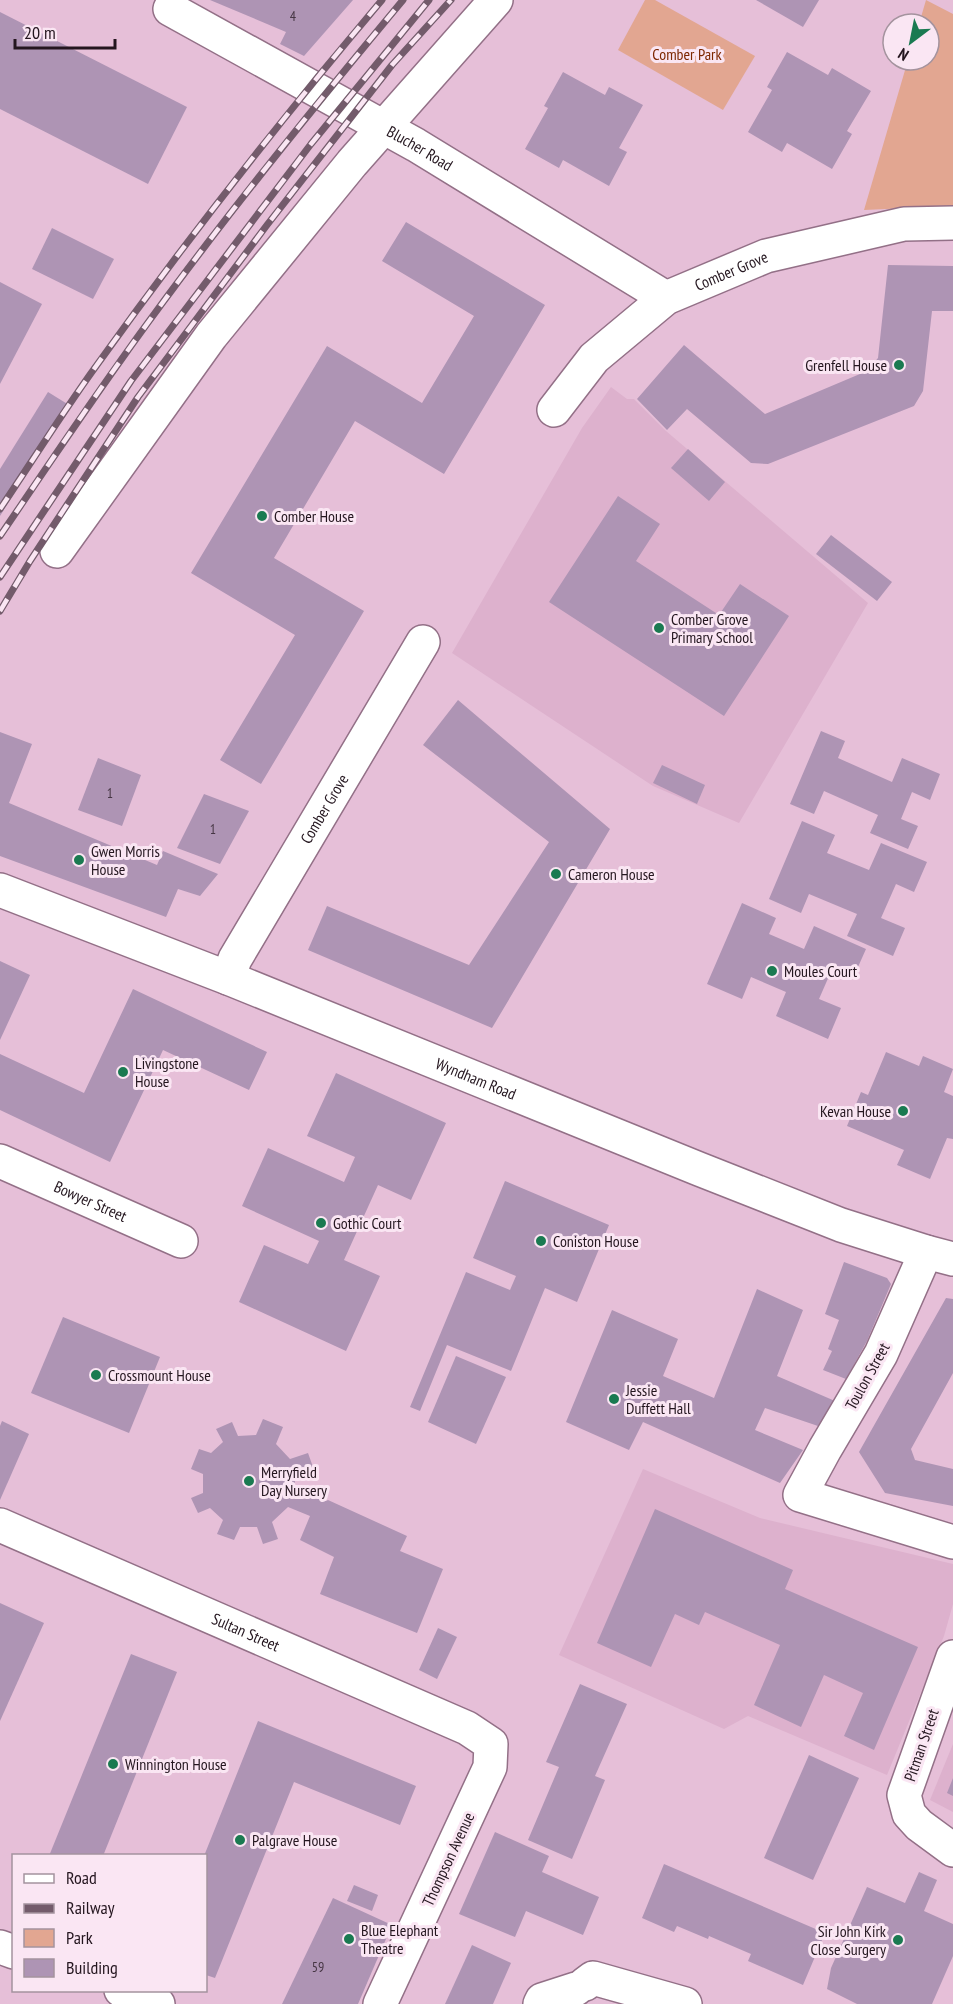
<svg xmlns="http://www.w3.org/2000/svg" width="953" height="2004" font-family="'PT Sans Narrow',sans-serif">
<rect width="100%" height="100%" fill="#e6bfd8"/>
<!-- built -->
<g fill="#ddb1cd">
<polygon points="611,387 627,399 634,399 666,431 868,603 739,823 653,786 452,653 582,428"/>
<polygon points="643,1469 760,1518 953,1564 953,1604 944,1636 887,1775 748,1716 724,1729 559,1655"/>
<polygon points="953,1744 953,1812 930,1800"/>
</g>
<!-- green -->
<g fill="#e2a691">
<polygon points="645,0 655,0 755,56 723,110 618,50"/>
<polygon points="926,0 953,14 953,206 864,210 908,60 929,60 929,24 919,24"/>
</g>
<!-- building -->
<g fill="#ae94b4">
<polygon points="210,0 353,0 304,56 280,44 286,32"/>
<polygon points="756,0 819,0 803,27"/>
<polygon points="0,12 187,107 148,184 0,109"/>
<polygon points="787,52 828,75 832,68 871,91 847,131 852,134 832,169 787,143 782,152 748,132 772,90 767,87"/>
<polygon points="563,72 605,95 609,87 643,105 619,148 627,152 609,186 563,160 559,168 525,149 548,108 544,106"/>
<polygon points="406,222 545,305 444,474 355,421 274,558 364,611 261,784 220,760 295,635 191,573 327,346 422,403 474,316 382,261"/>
<polygon points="52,228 114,259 93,299 32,269"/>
<polygon points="888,265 953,266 953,311 932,311 923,391 914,406 768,464 751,463 687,409 667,430 637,399 684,345 765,414 867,371 878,358"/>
<polygon points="0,282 42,304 0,384"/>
<polygon points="48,392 69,405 0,516 0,469"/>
<polygon points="688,449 725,482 709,501 671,468"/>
<polygon points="618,496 660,524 636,561 719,615 740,584 789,616 724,716 549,602"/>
<polygon points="831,535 892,582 877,601 816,554"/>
<polygon points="458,700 610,829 492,1028 308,950 327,906 469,965 549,842 423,745"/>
<polygon points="821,731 845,741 838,758 892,782 902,758 940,774 930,800 912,792 901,819 918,826 908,849 870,833 878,815 824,791 814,814 790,804"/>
<polygon points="0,732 32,744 9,803 157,865 163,851 218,874 200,896 178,889 166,917 0,856"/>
<polygon points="98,758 141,775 122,826 78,810"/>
<polygon points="662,765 705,785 697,804 653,783"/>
<polygon points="204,794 249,811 220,864 177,848"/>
<polygon points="802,821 835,835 827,853 869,870 881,843 927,862 914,892 896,884 881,918 905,928 893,956 847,936 857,914 809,894 801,913 769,899"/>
<polygon points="742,903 776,918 769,934 804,949 814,926 866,949 854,976 833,967 819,999 841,1008 828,1039 776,1016 786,992 751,977 742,999 707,984"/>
<polygon points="0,961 30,975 0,1040"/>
<polygon points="133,989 267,1052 249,1090 163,1050 110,1162 0,1110 0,1054 84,1093"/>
<polygon points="886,1052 919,1066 923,1056 953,1069 944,1092 953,1096 953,1139 947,1138 930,1179 897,1165 904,1150 847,1126 861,1092 868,1095"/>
<polygon points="336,1073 446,1123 411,1200 378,1185 344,1260 380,1276 346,1351 239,1302 264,1245 308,1264 319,1241 242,1206 268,1148 344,1182 355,1157 307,1136"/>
<polygon points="505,1181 609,1225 577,1302 545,1288 511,1371 447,1345 420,1411 410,1407 466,1272 510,1290 516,1276 473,1258"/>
<polygon points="844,1262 887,1278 891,1284 867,1341 846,1379 823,1370 832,1351 828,1349 839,1320 825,1314"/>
<polygon points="757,1289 803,1310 777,1376 835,1401 818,1426 765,1408 755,1430 803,1450 780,1483 643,1422 629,1450 566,1422 612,1310 678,1339 663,1376 714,1398"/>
<polygon points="946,1298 953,1299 953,1373 911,1449 915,1460 953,1469 953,1506 885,1493 859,1452"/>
<polygon points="63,1317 160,1357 129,1433 31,1393"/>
<polygon points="456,1356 506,1377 476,1444 428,1422"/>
<polygon points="263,1419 283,1427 276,1444 290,1459 308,1453 313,1467 295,1473 295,1488 326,1501 328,1500 407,1536 400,1551 443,1569 417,1633 320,1594 334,1557 300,1540 310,1516 288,1507 272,1522 278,1539 263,1544 257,1527 240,1527 234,1540 217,1534 223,1520 210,1508 198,1513 191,1498 203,1493 203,1474 191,1469 199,1449 211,1453 223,1442 216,1429 232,1422 238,1436 256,1435"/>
<polygon points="2,1421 29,1434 0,1500 0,1426"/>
<polygon points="655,1509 793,1570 785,1589 918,1647 874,1750 844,1736 863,1693 824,1675 801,1727 754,1705 780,1645 705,1612 699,1625 675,1614 651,1667 597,1643"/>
<polygon points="0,1603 44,1623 0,1721"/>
<polygon points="438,1628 457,1637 437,1679 419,1670"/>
<polygon points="131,1654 177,1672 103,1856 49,1856"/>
<polygon points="580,1684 627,1704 595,1776 605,1780 572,1859 528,1840 559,1767 546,1762"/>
<polygon points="258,1721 416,1786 400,1825 294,1782 215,1978 206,1975 206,1856 204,1856"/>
<polygon points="809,1755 859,1778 813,1880 764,1858"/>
<polygon points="953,1778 953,1796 947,1793"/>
<polygon points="495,1832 549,1856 542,1872 599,1897 583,1935 526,1911 515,1937 459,1914"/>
<polygon points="664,1864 825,1933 803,1985 748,1961 751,1954 709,1936 708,1939 677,1926 674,1932 642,1918"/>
<polygon points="919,1872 937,1880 924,1911 953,1924 953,1956 932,2004 857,2004 827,1989 831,1968 867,1887 905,1903"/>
<polygon points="354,1885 378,1895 372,1911 347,1901"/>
<polygon points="333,1898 392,1925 358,2004 282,2004"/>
<polygon points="472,1945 511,1963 493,2004 445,2004"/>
</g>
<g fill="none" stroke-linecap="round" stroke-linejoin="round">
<!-- minor casing -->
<g stroke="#937087" stroke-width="36">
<g id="minor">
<path id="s1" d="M170,9L416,145L666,298"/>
<path id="s2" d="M554,410L594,358L666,298L766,256L904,224L953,223"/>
<polyline points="57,551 211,336 352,163 496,0"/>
<path id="s3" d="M0,890L228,978L699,1169L841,1225L926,1252L953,1259"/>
<path id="s4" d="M228,978L235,959L423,642"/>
<path id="s5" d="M0,1161L181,1241"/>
<polyline points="926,1252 881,1354 825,1449 800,1495 953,1542"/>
<path id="s6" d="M0,1525L467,1728L491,1744L490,1767L380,2004"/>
<polyline points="953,1657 904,1795 909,1814 919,1825 953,1850"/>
<polyline points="0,1947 14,1952"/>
<polyline points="585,1984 593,1978 685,2004"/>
<polyline points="121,1990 158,2004"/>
<polyline points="540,2004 542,2000 576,1989"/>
</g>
</g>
<!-- minor -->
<use href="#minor" stroke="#fff" stroke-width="33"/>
<!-- rail casing -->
<g stroke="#735b6b" stroke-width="7">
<g id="rail">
<path d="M0,509C31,463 61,415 94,369C185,242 281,119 382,0"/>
<path d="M0,536C51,461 101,386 155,313C234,205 318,102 403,0"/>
<polyline points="0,577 131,381 311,144 429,0"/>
<polyline points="0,611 30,561 138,397 267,225 392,65 451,0"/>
</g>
</g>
<!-- rail -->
<use href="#rail" stroke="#fae6f3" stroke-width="4.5" stroke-dasharray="14" stroke-linecap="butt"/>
</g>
<!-- markers -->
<g fill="#1a7a51" stroke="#fae6f3" stroke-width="2">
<circle cx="899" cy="365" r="6"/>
<circle cx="262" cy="516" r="6"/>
<circle cx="659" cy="628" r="6"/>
<circle cx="79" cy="860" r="6"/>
<circle cx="556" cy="874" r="6"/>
<circle cx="772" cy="971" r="6"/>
<circle cx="123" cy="1072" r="6"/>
<circle cx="903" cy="1111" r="6"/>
<circle cx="321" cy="1223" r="6"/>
<circle cx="541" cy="1241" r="6"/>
<circle cx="96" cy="1375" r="6"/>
<circle cx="614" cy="1399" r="6"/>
<circle cx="249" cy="1481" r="6"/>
<circle cx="113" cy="1764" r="6"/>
<circle cx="240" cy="1840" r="6"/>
<circle cx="349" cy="1939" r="6"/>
<circle cx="898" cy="1940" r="6"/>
</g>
<g text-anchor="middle" stroke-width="6" stroke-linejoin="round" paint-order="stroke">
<!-- number labels -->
<g font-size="14" fill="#463644">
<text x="293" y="21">4</text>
<text x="110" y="798">1</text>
<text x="213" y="834">1</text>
<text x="318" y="1972">59</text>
</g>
<!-- park labels -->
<g font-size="16" fill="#7d2701" stroke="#fae6f3">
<text x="687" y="60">Comber Park</text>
</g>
<!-- street labels -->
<g font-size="16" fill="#24161f" stroke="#fae6f3">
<text dy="6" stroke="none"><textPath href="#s1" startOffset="286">Blucher Road</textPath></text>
<text dy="6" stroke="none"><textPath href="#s2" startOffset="230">Comber Grove</textPath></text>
<text dy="6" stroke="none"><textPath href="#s4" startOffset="195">Comber Grove</textPath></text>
<text dy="6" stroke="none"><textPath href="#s3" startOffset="512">Wyndham Road</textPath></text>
<text dy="6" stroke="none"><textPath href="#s5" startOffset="99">Bowyer Street</textPath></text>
<text transform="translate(867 1376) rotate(-61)" y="6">Toulon Street</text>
<text dy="6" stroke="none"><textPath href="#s6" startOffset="268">Sultan Street</textPath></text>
<text transform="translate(921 1745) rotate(-71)" y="6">Pitman Street</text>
<text transform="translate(448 1859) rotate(-65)" y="6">Thompson Avenue</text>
</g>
<!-- poi labels -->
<g font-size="16" fill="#24161f" stroke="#fae6f3" text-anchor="start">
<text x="887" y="371" text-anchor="end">Grenfell House</text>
<text x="274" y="522">Comber House</text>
<text x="671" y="625">Comber Grove<tspan x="671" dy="18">Primary School</tspan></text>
<text x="91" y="857">Gwen Morris<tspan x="91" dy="18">House</tspan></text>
<text x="568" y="880">Cameron House</text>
<text x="784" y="977">Moules Court</text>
<text x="135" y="1069">Livingstone<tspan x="135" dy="18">House</tspan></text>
<text x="891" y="1117" text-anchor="end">Kevan House</text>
<text x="333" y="1229">Gothic Court</text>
<text x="553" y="1247">Coniston House</text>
<text x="108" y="1381">Crossmount House</text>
<text x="626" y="1396">Jessie<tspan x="626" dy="18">Duffett Hall</tspan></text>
<text x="261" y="1478">Merryfield<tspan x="261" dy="18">Day Nursery</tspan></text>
<text x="125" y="1770">Winnington House</text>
<text x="252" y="1846">Palgrave House</text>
<text x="361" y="1936">Blue Elephant<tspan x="361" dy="18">Theatre</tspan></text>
<text x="886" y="1937" text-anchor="end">Sir John Kirk<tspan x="886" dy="18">Close Surgery</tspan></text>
</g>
</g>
<!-- legend -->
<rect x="12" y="1854" width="195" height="138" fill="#fae6f3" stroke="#a4939e" stroke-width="1.5"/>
<rect x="24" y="1874" width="30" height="9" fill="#ffffff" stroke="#a4939e" stroke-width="1.5"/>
<text x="66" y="1884" font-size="18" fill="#24161f">Road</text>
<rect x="24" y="1904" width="30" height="9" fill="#735b6b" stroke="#a4939e" stroke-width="1.5"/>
<text x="66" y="1914" font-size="18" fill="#24161f">Railway</text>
<rect x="24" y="1929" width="30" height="18" fill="#e2a691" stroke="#a4939e" stroke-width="1.5"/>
<text x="66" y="1944" font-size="18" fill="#24161f">Park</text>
<rect x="24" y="1959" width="30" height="18" fill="#ae94b4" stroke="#a4939e" stroke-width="1.5"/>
<text x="66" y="1974" font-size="18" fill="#24161f">Building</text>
<!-- north arrow -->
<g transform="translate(911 42) rotate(212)"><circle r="28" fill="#fae6f3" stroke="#a4939e" stroke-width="1.5"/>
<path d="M0-4.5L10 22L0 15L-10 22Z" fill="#1a7a51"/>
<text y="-9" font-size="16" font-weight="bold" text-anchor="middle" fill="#24161f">N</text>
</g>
<!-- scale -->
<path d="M15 39v9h100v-9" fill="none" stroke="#24161f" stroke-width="3"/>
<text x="24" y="39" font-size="18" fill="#24161f" stroke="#fae6f3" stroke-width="4.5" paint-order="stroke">20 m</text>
</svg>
